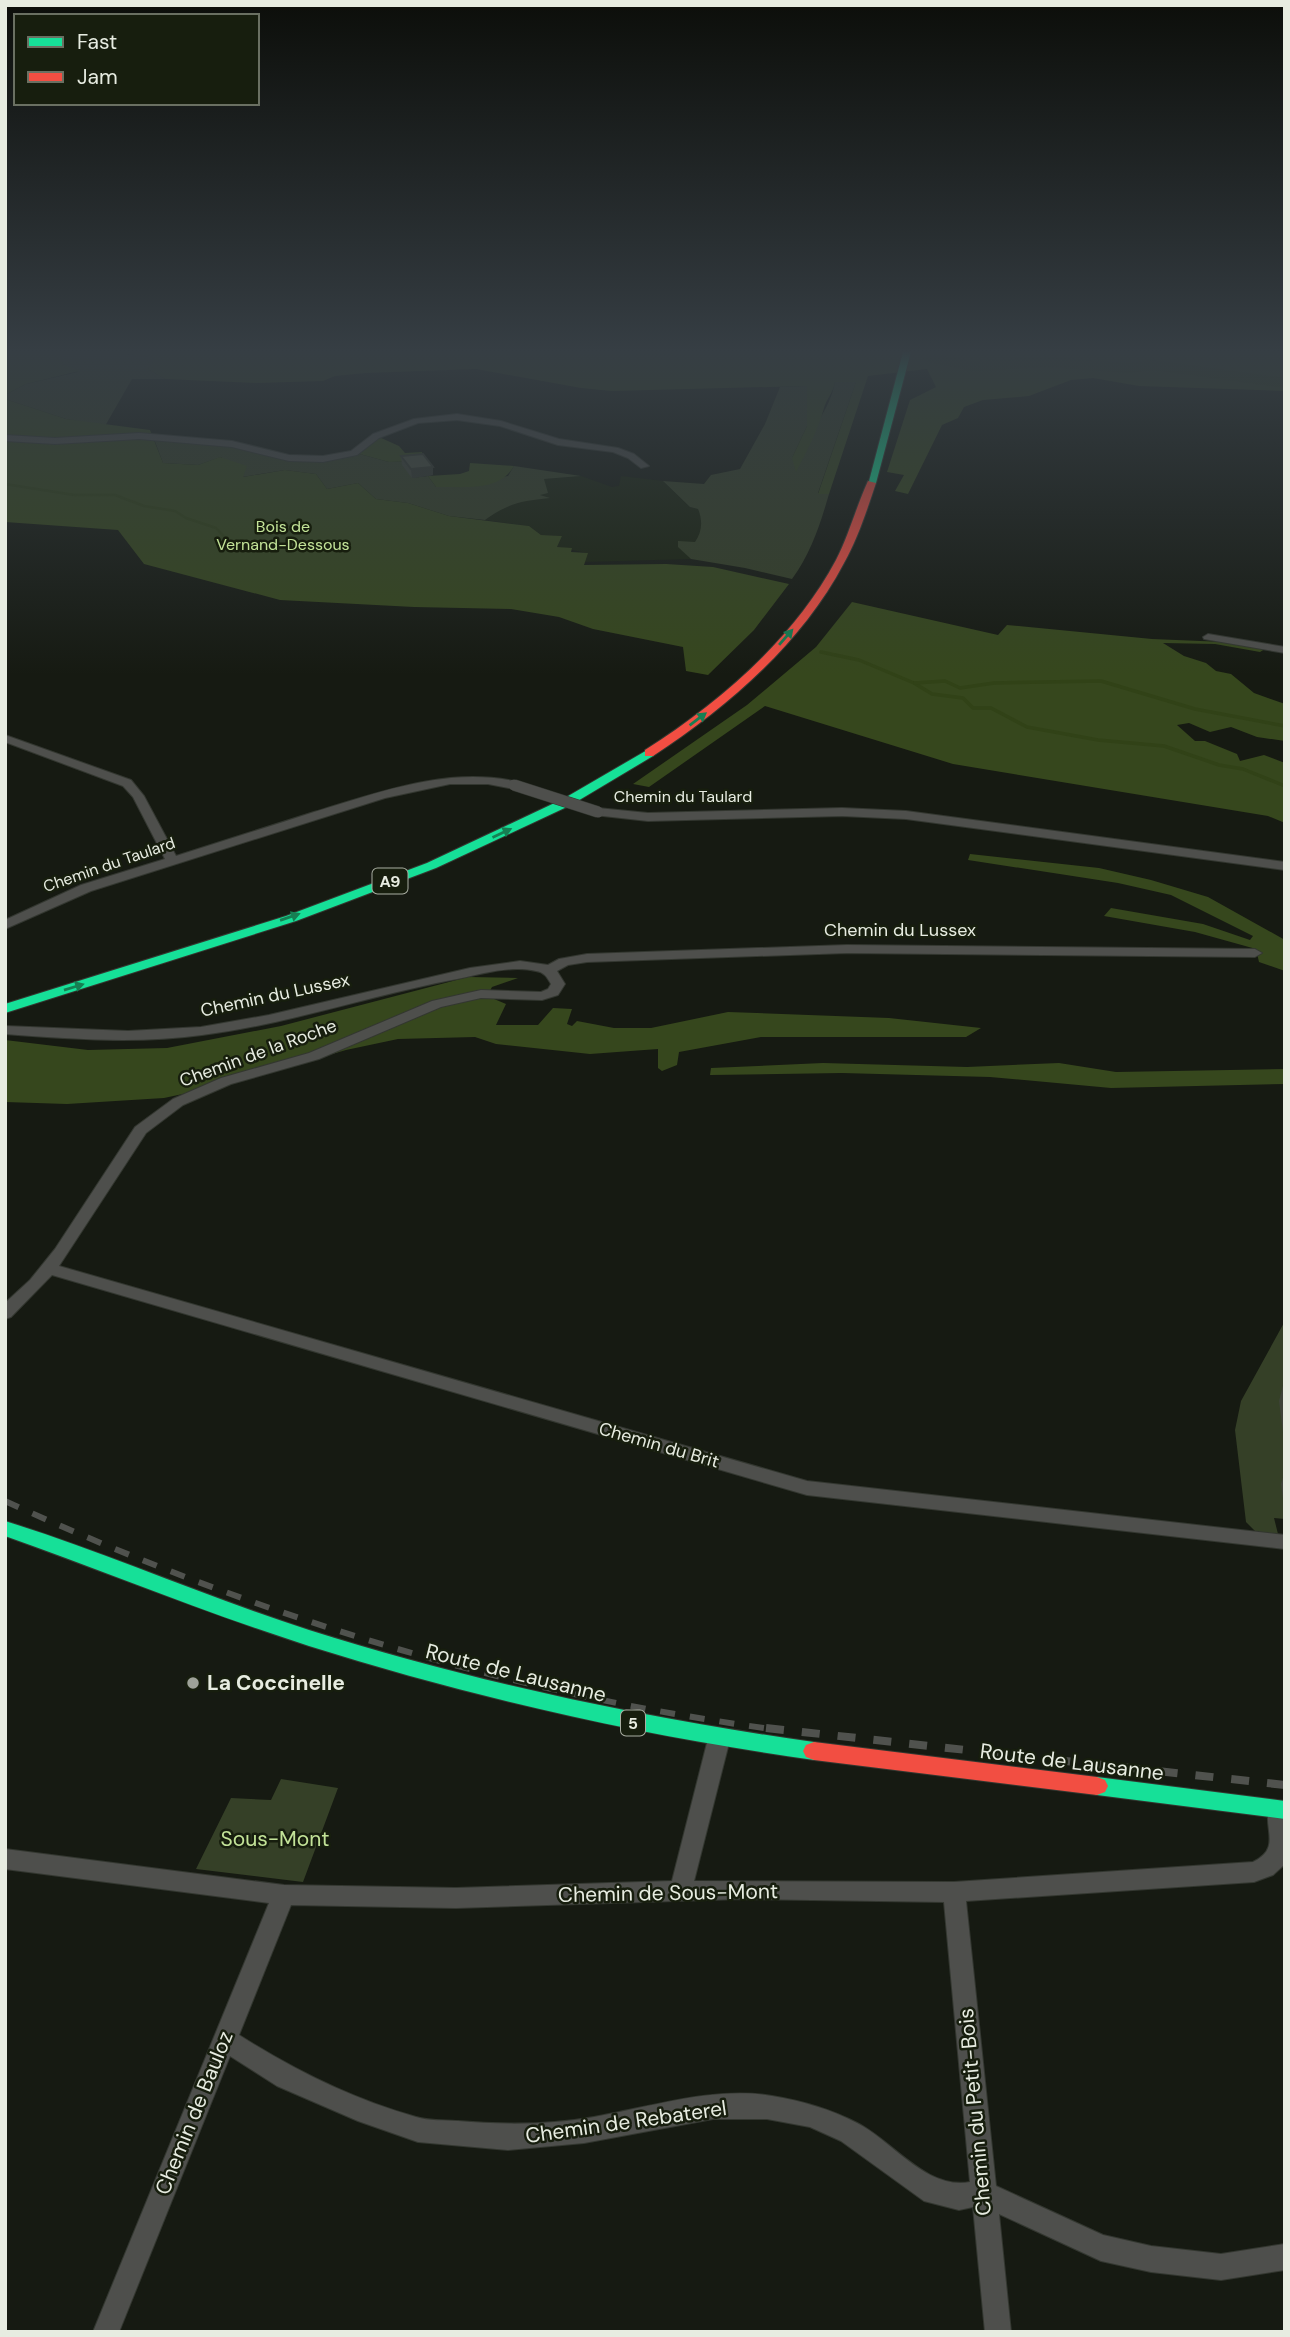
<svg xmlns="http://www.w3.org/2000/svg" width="1290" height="2337" font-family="'DM Sans',sans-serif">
<rect width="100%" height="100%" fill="#161a12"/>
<!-- built -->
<polygon fill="#1a230f" points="581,476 612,487 619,486 621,476 663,481 690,507 698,509 701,516 701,533 695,542 678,542 679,547 691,559 584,562 587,553 557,547 562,536 541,535 529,526 485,520 505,506 519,501 548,498 538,494 544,479"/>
<!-- green -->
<g fill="#354027">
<polygon points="105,351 156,358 148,369 165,379 132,379 105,426 66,419 5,399 5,395 26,384 78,372 63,364 59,353"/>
<path d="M835,381L856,382L818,493L829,494C820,525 811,553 792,579L745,568L691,559L678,547V541L695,542C702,532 703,521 698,509L690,507L663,481L704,484L711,475L740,469L765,424L780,387L807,386V426L792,458C808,436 831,409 835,381Z"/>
<path d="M154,439L230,445L304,461L356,453L389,462L423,461L412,478L428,476L436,487L508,476L514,466L581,476L544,479L548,493L540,495L550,498C521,501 509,503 485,520L449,516L408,503L376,499L358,483L327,489L316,474L285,470L242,477L221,457L198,465L163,463Z"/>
<polygon points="1285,1321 1285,1519 1274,1518 1278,1534 1256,1532 1246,1522 1235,1430 1241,1401"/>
<polygon points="281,1779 338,1788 303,1882 196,1869 231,1798 271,1800"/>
</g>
<!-- forest -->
<g fill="#36471d">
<path d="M5,348H1285V391L1139,386L1093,378L1071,380L1029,396L983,400L964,407L958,418L942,425L908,494L895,491L904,475L887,472L910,400L936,387L927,369L868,376L829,494H818L856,382H835C833,393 827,398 824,408C818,430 807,451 796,472L792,458L807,426V386L612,391L581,388L476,369L366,373L335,376L323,381L257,383L165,379L148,369L155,358L105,351L59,353L63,364L79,371L26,384L5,395Z"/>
<polygon points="5,399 66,419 150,430 163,463 198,465 220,457 247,466 243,477 285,470 316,474 327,489 358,483 376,499 408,503 449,516 529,526 541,535 562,536 557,547 572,548 571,552 588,553 584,565 666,564 713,567 789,584 754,630 708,675 686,671 683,647 593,629 559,617 511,609 414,607 280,600 144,564 118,530 5,522"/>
<polygon points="379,437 399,446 405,453 422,452 423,461 389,462 356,453"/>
<path d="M470,463L514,466C499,493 463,486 436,487L428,476L460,474L469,471Z"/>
<polygon points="852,602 998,635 1007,625 1152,639 1225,642 1265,649 1260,652 1215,644 1163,643 1184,656 1206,663 1216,671 1231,674 1254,693 1285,704 1285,741 1257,737 1231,727 1210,732 1189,723 1177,725 1195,741 1205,741 1237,754 1240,761 1264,755 1285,763 1285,823 1268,816 953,764 765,706 649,787 633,784 747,705 816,647"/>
<polygon points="970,854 1099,868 1151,880 1208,897 1285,940 1285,971 1259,962 1256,949 1195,932 1104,916 1111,908 1203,924 1250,940 1253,936 1171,895 1118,883 968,860"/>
<polygon points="468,977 518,978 492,987 487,996 506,1004 496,1025 538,1025 553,1008 572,1009 567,1024 572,1026 577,1021 614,1028 651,1028 728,1012 889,1018 981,1028 966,1037 761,1037 679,1052 677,1065 662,1071 658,1068 658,1049 590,1054 496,1044 475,1037 398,1039 346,1050 234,1083 164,1098 67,1104 5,1102 5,1040 88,1050 167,1048 281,1026"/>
<polygon points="823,1063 967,1067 1059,1063 1116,1072 1285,1069 1285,1084 1111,1088 990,1077 842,1073 710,1075 711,1068"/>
</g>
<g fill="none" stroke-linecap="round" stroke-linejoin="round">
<!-- stream-far1 -->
<g stroke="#314217" stroke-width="2.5">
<polyline points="1051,348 1043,352 1051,362"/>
<polyline points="5,484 74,495 115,495 144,506 175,511 186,518 216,528 230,543 251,550"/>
</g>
<!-- stream -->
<g stroke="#314217" stroke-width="3.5">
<polyline points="821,652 859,660 914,683 932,694 963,698 973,708 991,708 1027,727 1098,740 1164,746 1219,765 1243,769 1285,786"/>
<polyline points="915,683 945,681 960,688 994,683 1101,681 1195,709 1285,726"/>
</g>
<!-- river -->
<g fill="#314217" fill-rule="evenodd">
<path d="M584,348H620C612,355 592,355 584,348Z"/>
<path d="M621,348H684C671,359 634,359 621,348Z"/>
<polygon points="932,354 972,361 1051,357 1128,363 1153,360 1285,378 1285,388 1153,370 1128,373 1051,367 972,371 927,362 924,359 927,356"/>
</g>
<!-- street casing -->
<g stroke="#333730" stroke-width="2">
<g id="street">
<polygon points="457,414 501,421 559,439 618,448 634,454 649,466 641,468 628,458 613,452 558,445 500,426 457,420 418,423 379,438 357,455 323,462 289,461 232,447 139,439 55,444 5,441 5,435 55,438 139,433 232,441 289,455 323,456 351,451 373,434 414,419"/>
<polygon points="1208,634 1285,647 1285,653 1204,639 1203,637"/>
<path d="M5,735L131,780L144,796L176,856C222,841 268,827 314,812C380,792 449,766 518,782L520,785L514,789L488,784H450L385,798L91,891L5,929V920L81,885L165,859L133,797L123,786L5,742Z"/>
<polygon points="598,808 648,813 842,808 906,811 1285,862 1285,870 906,819 842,816 648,821 594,815 594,809"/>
<path d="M847,945L1255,949L1262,953L1255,957L847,953L587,962L568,965L557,971L565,984L558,995L542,1000L481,998L441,1007L319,1059L231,1084L183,1105L146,1133L59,1266L807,1481L1285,1535V1549L807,1495L52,1275L11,1317L5,1319V1303L30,1280L55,1249L135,1127L173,1099L221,1078L309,1053L432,1001L481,990L541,992L548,989L551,984C547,977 544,972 536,971C511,965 482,974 457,979C371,995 289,1024 202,1035C137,1044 71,1039 5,1034V1026L128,1031L201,1027L269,1015L470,968L520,961L548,965L559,959L587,954Z"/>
<path d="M719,1730L726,1733L730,1739L694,1881L954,1882L1253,1862C1284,1847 1260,1826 1271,1803L1279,1801L1285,1803V1864L1273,1875L1254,1882L966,1901L996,2186L1103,2235L1151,2246L1221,2254L1285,2244V2270L1221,2280L1151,2272L1101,2261L999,2214L1011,2332H985L973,2207L959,2210L924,2201L841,2141L810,2127L767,2119H713L584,2143L508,2150L418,2142L358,2121L277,2086L230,2056L119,2332H93L269,1903L5,1869V1849L284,1885L456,1888L672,1881L708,1739L712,1733ZM740,1899L944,1902L970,2182C926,2190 894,2142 857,2123C830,2109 802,2101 772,2096C715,2086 651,2107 594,2117C549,2125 503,2125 458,2121C444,2120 429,2121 416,2117C352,2099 294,2070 239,2035L291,1905L456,1908Z"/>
</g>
</g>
<!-- fast casing -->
<g stroke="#333730" stroke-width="2">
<g id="fast">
<polygon points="904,348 912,348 876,483 868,485"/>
<polygon points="649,749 655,753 653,756 571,805 436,868 296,921 5,1013 5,1004 286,916 427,863 563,799"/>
<path d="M5,1521C108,1553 206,1597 309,1630C474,1682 643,1718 814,1742L822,1745L825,1751L822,1757L814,1760C642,1736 474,1698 309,1646C206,1613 106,1572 5,1536Z"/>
<polygon points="1097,1777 1285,1801 1285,1819 1097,1795 1089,1792 1086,1786 1089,1780"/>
</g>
</g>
<!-- jam casing -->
<g stroke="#333730" stroke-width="2">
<g id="jam">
<path d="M868,481L876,483C867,510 858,538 844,563C802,643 728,707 653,756H645V750C719,703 794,639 836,560C849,535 856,507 868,481Z"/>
<polygon points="814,1742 1097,1777 1105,1780 1108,1786 1105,1792 1097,1795 814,1760 806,1757 803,1751 806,1745"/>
</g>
</g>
<!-- street -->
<use href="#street" fill="#4e4f4c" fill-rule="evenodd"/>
<!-- fast -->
<use href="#fast" fill="#16e098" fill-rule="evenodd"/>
<!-- jam -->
<use href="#jam" fill="#f24e42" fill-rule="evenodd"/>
<!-- rail-far1 -->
<path stroke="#50524e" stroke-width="6" stroke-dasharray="15 15" stroke-linecap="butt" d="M5,1501C254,1615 507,1694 779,1730"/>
<!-- rail -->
<polyline stroke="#50524e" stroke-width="8" stroke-dasharray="18 18" stroke-linecap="butt" points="766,1728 1285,1785"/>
<!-- street-bridge casing -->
<g stroke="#333730" stroke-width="12" stroke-linecap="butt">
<polyline id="street-bridge" points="514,785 598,812"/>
</g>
<!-- street-bridge -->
<use href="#street-bridge" stroke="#4e4f4c" stroke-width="11"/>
</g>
<!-- wall -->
<g fill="#3e4338">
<polygon points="401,456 433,467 433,475 412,478 402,465"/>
<polygon points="1285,1378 1285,1448 1279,1401"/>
<polygon points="1285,1471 1285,1513 1281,1484"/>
</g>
<!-- shaded-wall -->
<polygon fill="#32372e" points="433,467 433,475 412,478 411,469"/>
<!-- building -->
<polygon fill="#484e41" stroke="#32372e" stroke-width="2" points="423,454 433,467 411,469 401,456"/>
<!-- one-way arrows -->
<defs><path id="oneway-solid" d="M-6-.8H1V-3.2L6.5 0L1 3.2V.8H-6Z" transform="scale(1.75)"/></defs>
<g fill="#167f53">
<use href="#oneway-solid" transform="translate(786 637) rotate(-49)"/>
<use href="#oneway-solid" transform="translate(698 719) rotate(-37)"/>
<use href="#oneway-solid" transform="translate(502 833) rotate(-25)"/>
<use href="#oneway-solid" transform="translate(290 917) rotate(-19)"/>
<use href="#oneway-solid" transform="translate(74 987) rotate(-17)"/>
</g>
<!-- sky -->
<linearGradient id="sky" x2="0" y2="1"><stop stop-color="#0c0e0a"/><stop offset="0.52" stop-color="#363e44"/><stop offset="1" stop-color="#363e44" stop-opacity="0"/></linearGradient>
<rect width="1290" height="675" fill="url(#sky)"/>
<!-- markers -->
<circle fill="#9ea299" stroke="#171e0e" stroke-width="2.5" cx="193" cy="1683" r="7"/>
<g text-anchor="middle" stroke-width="5" stroke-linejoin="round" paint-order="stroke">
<!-- far-park labels -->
<g font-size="16" fill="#c3e398" stroke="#171e0e">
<text x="283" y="532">Bois de<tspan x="283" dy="18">Vernand-Dessous</tspan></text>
</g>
<!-- far-street labels -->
<g font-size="16" fill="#e7ece1" stroke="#171e0e">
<text x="683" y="802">Chemin du Taulard</text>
<text transform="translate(109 864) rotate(-19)" y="6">Chemin du Taulard</text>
</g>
<!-- shield labels -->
<g fill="#171e0e" stroke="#a9aea2" stroke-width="2">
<rect x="372.5" y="868.5" width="35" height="25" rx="5"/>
<rect x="621" y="1710.5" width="24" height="25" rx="5"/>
</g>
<g font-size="16" font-weight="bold" fill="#e7ece1">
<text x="390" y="887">A9</text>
<text x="633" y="1729">5</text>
</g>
<!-- street labels -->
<g font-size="18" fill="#e7ece1" stroke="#171e0e">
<text x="900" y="936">Chemin du Lussex</text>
<text transform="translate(275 995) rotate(-12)" y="6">Chemin du Lussex</text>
<text transform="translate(258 1053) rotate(-20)" y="6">Chemin de la Roche</text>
<text transform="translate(659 1445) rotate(16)" y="6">Chemin du Brit</text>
</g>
<!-- near-street labels -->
<g font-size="21" fill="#e7ece1" stroke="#171e0e">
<text transform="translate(516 1673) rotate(14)" y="7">Route de Lausanne</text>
<text transform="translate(1072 1762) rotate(7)" y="7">Route de Lausanne</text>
<text transform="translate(668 1893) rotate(-1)" y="7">Chemin de Sous-Mont</text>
<text transform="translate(975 2112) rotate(-95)" y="7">Chemin du Petit-Bois</text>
<text transform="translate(194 2113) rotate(-68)" y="7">Chemin de Bauloz</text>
<text transform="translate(626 2122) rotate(-8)" y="7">Chemin de Rebaterel</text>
</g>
<!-- near-poi labels -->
<g font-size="21" font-weight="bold" fill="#e7ece1" stroke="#171e0e" text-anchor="start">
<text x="207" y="1690">La Coccinelle</text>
</g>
<!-- near-park labels -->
<g font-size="21" fill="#c3e398" stroke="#171e0e">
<text x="275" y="1846">Sous-Mont</text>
</g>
</g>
<!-- border -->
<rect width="1290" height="2337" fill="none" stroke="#e7ece1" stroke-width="14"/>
<!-- legend -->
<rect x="14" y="14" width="245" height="91" fill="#171e0e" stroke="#6a7062" stroke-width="2"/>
<rect x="28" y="37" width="35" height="10" fill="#16e098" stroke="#6a7062" stroke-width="2"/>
<text x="77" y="49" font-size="21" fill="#e7ece1">Fast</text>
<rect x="28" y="72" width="35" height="10" fill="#f24e42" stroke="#6a7062" stroke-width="2"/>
<text x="77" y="84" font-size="21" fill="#e7ece1">Jam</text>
</svg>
